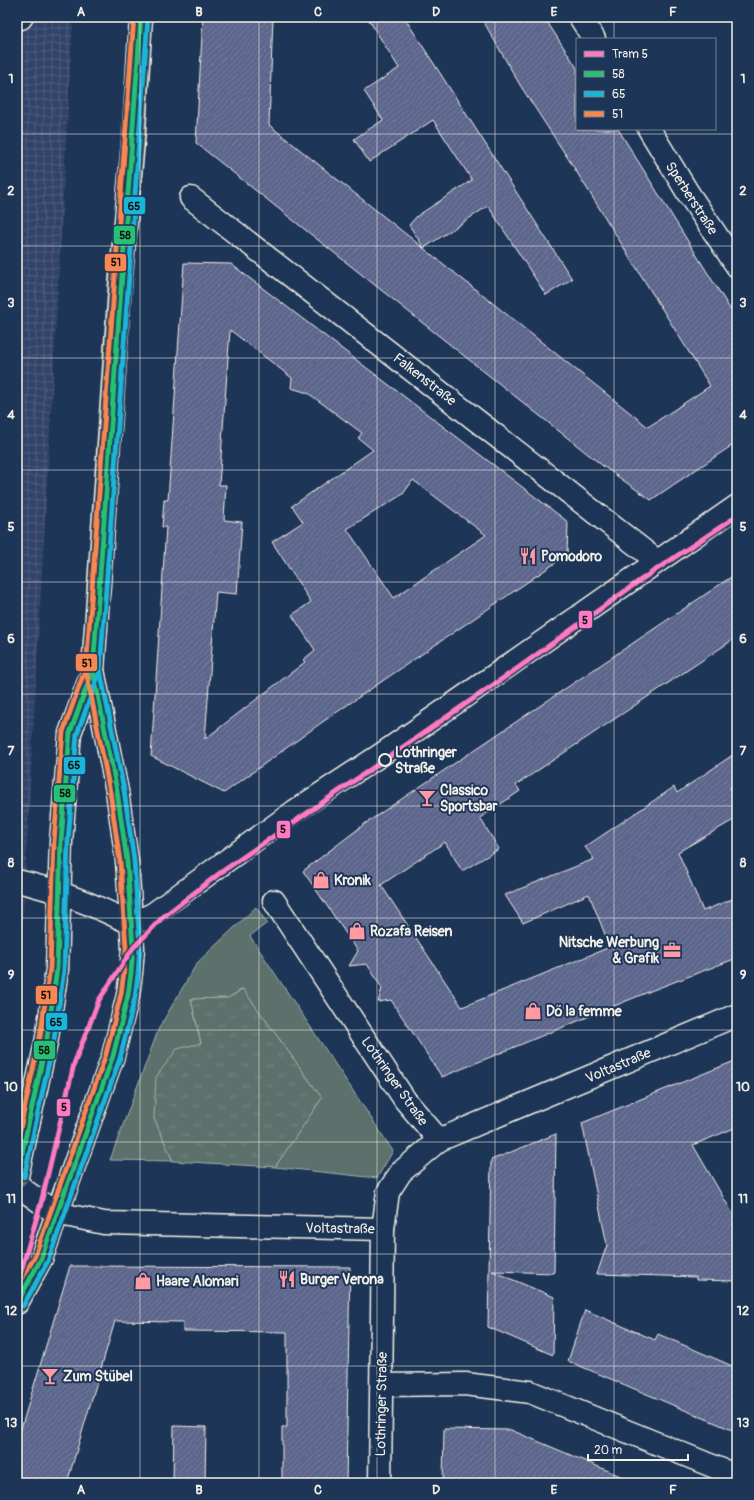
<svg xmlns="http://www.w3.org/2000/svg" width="754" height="1500" font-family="Pangolin,sans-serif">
<defs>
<pattern id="industrial-grid" width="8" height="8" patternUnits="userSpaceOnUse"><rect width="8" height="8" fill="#304367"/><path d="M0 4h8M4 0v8" fill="none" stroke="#4f5f7d"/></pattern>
<pattern id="park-tufts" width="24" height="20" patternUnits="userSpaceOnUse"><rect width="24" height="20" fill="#5c706c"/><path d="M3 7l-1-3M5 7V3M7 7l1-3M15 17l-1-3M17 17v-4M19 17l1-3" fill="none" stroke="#748581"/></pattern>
<pattern id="building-hatch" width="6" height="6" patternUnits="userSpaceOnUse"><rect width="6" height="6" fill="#5c658c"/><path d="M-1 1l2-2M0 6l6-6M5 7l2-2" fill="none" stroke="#747c9c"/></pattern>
</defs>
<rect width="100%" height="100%" fill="#1d3557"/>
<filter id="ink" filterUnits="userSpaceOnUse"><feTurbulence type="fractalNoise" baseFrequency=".025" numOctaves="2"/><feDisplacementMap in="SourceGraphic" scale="8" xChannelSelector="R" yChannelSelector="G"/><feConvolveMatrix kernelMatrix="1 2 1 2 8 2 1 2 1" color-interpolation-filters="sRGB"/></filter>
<g filter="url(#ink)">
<!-- industrial -->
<polygon fill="url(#industrial-grid)" points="17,17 73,17 19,985 17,994"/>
<!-- grass -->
<polygon fill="#5c706c" stroke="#a8b0aa" points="256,907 267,923 250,936 393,1151 377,1178 275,1167 322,1098 243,989 228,998 191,999 201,1044 154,1118 173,1161 110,1160 159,1028 197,963"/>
<!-- park -->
<polygon fill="url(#park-tufts)" stroke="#a8b0aa" points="243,989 322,1098 275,1167 173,1161 154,1118 156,1077 177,1049 201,1043 191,999 228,998"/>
<!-- building -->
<g fill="url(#building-hatch)" stroke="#f4f1e8" fill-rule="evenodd">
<polygon points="203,17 273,17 269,125 648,427 710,386 573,166 520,85 481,17 544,17 577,68 577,129 618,129 737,320 737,442 651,500 603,466 250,186 196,143"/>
<polygon points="367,17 404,17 572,279 546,295 488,206 424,248 409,225 417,216 472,180 433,120 369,162 354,139 383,120 364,91 399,68"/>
<path d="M184,263L231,264L568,522L567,555L321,723L224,793L151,756L166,527H162L163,514L164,500H168ZM230,330L292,378L291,388L308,393L362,433L358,438L373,450L292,506L303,522L272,542L311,602L292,615L315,650L303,660L305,662L205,739L216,592L237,594L242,522L224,520L226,485H219ZM413,480L486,535L394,598L347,529L403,494Z"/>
<polygon points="737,573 737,637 516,785 520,791 480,818 499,849 462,871 445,842 381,885 462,1007 610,947 589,894 523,923 505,895 594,859 585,847 674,787 677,793 737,752 737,782 730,787 737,803 737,818 678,852 703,911 737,897 737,958 653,990 442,1077 391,1000 378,1002 382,988 367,964 349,966 358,951 303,871 366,823"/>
<polygon points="737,1060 737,1127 693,1145 737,1221 737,1281 696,1280 696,1277 597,1274 607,1245 582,1123"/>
<polygon points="556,1134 554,1273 492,1271 554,1297 553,1355 488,1327 491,1160"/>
<polygon points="70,1266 350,1267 346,1483 282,1483 282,1427 287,1427 287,1332 183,1331 183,1322 115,1321 67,1483 17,1483 17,1442"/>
<polygon points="585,1310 655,1340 658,1334 737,1368 737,1432 568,1361"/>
<polygon points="174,1426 206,1427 205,1483 173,1483"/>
<polygon points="444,1429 511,1430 637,1483 443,1483"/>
</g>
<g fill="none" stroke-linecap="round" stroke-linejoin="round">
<!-- minor casing -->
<g stroke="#f4f1e8" stroke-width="25">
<g id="minor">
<polyline points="21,17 21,18"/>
<polyline points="580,17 594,39"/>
<polyline points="649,129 688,193 737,266"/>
<polyline points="191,198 657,561"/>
<path d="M17,881C58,890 95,905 132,924L153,914L295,811L382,754L737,506"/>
<polyline points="274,901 405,1100 439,1140"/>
<polyline points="17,1183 25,1191 56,1213 104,1223 383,1229 388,1192 401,1172 439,1140 737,1015"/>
<polyline points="382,1385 465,1384 530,1392 737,1476"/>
<polyline points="380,1483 383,1229"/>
</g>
</g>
<!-- major casing -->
<g stroke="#f4f1e8" stroke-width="25">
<g id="major">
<polyline points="17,1176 47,1038 57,969 61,841 70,733 93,670"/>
<polyline points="17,1303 41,1259 113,1056 128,995 131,973 133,948 127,861 117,791 93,670 120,287 134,131 141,17"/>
</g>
</g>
<!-- minor -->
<use href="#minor" stroke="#1d3557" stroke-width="22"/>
<!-- major -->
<use href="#major" stroke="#6b7165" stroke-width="22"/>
<!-- bus-1 casing -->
<g stroke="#1d3557" stroke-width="8">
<g id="bus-1">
<polyline points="17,1176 47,1038 57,969 61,841 70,733 93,669"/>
<polyline points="17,1303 41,1259 113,1056 128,995 131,973 133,948 127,861 117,791 93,670 141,17"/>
</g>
</g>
<!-- bus-2 casing -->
<g stroke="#1d3557" stroke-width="8">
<g id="bus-2">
<polyline points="24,1177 54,1039 64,970 68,841 77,734 100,671"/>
<polyline points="23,1306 48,1261 120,1058 135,997 138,974 140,948 134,860 124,790 100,670 148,17"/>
</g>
</g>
<!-- bus-3 casing -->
<g stroke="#1d3557" stroke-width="8">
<g id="bus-3">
<polyline points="17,1143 40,1037 50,968 54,841 63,732 86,667"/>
<polyline points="17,1288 35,1256 106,1054 121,994 124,972 126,948 120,862 110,792 86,670 134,17"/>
</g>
</g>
<!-- bus-1 -->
<use href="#bus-1" stroke="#26c172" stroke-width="5"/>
<!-- bus-2 -->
<use href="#bus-2" stroke="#1ab6d8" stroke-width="5"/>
<!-- bus-3 -->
<use href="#bus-3" stroke="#f88751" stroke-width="5"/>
<!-- tram-1 casing -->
<g stroke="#1d3557" stroke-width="8">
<polyline id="tram-1" points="17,1285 41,1203 74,1064 99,1000 133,948 163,917 220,873 518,668 642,579 737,516"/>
</g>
<!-- tram-1 -->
<use href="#tram-1" stroke="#fe7ac1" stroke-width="5"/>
</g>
</g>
<!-- grid -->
<path fill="none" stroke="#f4f1e8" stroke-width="1" stroke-opacity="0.55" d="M140,17V1483M259,17V1483M377,17V1483M495,17V1483M614,17V39M614,129V1483M17,134H737M17,246H737M17,358H737M17,470H737M17,582H737M17,694H737M17,806H737M17,918H737M17,1030H737M17,1142H737M17,1254H737M17,1366H737"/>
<!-- icons -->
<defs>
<g id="restaurant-bare" transform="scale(1.38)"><path d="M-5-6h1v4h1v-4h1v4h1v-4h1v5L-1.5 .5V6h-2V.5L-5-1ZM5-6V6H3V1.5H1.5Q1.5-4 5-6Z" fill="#ff9aa2" stroke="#1d3557" stroke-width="2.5" paint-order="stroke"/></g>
<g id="bar-bare" transform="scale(1.38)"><path d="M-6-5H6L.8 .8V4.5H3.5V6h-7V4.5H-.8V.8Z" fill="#ff9aa2" stroke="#1d3557" stroke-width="2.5" paint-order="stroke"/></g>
<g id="shop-bare" transform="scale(1.38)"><path d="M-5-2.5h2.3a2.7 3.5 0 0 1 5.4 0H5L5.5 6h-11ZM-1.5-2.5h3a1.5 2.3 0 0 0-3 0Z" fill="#ff9aa2" stroke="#1d3557" stroke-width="2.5" paint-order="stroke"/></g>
<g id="office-bare" transform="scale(1.38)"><path d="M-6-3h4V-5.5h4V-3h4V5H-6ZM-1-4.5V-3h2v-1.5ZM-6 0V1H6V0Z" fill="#ff9aa2" stroke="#1d3557" stroke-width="2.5" paint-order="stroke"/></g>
</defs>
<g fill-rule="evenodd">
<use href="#restaurant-bare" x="528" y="556"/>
<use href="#bar-bare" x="427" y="798"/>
<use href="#shop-bare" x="321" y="880"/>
<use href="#shop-bare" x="357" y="931"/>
<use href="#office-bare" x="672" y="950"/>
<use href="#shop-bare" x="533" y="1011"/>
<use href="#restaurant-bare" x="287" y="1279"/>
<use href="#shop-bare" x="143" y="1281"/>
<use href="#bar-bare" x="50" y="1376"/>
</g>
<!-- markers -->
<circle fill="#1d3557" stroke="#f4f1e8" stroke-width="2" cx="385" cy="760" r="6"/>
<g text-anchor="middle" stroke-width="4" stroke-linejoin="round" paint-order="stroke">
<!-- street labels -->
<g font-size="14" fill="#f4f1e8" stroke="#1d3557">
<text transform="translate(692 198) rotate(57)" y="5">Sperberstraße</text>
<text transform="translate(425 379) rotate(38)" y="5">Falkenstraße</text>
<text transform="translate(618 1065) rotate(-23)" y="5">Voltastraße</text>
<text transform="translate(395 1081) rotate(55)" y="5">Lothringer Straße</text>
<text transform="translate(340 1228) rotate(1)" y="5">Voltastraße</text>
<text transform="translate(381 1404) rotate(-89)" y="5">Lothringer Straße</text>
</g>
<!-- poi labels -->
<g font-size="14" font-weight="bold" fill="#f4f1e8" stroke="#1d3557" text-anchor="start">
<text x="541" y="561">Pomodoro</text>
<text x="440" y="795">Classico<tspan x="440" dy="16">Sportsbar</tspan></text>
<text x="334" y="885">Kronik</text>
<text x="370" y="936">Rozafa Reisen</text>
<text x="659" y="947" text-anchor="end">Nitsche Werbung<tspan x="659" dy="16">&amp; Grafik</tspan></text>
<text x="546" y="1016">Dö la femme</text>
<text x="300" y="1284">Burger Verona</text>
<text x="156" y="1286">Haare Alomari</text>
<text x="63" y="1381">Zum Stübel</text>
</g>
<!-- stop labels -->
<g font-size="14" font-weight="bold" fill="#f4f1e8" stroke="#1d3557" text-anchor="start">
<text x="395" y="757">Lothringer<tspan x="395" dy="16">Straße</tspan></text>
</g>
</g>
<g stroke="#1d3557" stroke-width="1.5">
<rect x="123" y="196" width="23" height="19" rx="4" fill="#1ab6d8"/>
<rect x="113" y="225" width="23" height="20" rx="4" fill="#26c172"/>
<rect x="104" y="253" width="23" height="19" rx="4" fill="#f88751"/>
<rect x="578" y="610" width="15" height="19" rx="4" fill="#fe7ac1"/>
<rect x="75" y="653" width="23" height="19" rx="4" fill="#f88751"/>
<rect x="63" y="756" width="23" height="19" rx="4" fill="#1ab6d8"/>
<rect x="53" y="784" width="23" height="19" rx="4" fill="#26c172"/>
<rect x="276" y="820" width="15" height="19" rx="4" fill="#fe7ac1"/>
<rect x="35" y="985" width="23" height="20" rx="4" fill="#f88751"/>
<rect x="45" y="1012" width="23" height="19" rx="4" fill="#1ab6d8"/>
<rect x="33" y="1040" width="23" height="20" rx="4" fill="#26c172"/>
<rect x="56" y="1098" width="15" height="19" rx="4" fill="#fe7ac1"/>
</g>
<g font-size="11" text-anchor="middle" font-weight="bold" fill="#111">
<text x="134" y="210">65</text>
<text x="125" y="239">58</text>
<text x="116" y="266">51</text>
<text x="585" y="624">5</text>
<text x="87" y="667">51</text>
<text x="74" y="769">65</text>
<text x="65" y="797">58</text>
<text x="283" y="833">5</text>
<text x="46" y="999">51</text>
<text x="56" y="1026">65</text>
<text x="44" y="1054">58</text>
<text x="64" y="1111">5</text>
</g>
<!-- margin -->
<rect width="754" height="1500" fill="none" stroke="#1d3557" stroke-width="44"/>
<!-- legend -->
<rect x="576" y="38" width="140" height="92" fill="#1d3557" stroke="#738091"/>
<rect x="584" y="51" width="20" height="6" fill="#fe7ac1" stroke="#738091"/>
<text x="612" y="58" font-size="12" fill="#f4f1e8">Tram 5</text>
<rect x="584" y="71" width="20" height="6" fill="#26c172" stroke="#738091"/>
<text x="612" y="78" font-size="12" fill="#f4f1e8">58</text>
<rect x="584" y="91" width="20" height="6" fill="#1ab6d8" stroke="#738091"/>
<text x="612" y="98" font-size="12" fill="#f4f1e8">65</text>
<rect x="584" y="111" width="20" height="6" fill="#f88751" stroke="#738091"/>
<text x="612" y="118" font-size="12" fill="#f4f1e8">51</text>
<!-- scale -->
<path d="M588 1454v6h100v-6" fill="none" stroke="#f4f1e8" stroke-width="2"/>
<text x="594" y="1454" font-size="12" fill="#f4f1e8" stroke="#1d3557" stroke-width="3" paint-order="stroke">20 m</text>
<rect x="22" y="22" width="710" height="1456" fill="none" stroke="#f4f1e8" stroke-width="1.5"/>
<g font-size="13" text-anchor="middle" font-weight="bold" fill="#f4f1e8">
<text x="81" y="16">A</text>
<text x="199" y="16">B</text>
<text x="318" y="16">C</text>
<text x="436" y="16">D</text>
<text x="554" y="16">E</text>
<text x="673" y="16">F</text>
<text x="11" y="83">1</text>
<text x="743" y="83">1</text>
<text x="11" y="195">2</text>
<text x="743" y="195">2</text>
<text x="11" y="307">3</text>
<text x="743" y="307">3</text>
<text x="11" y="419">4</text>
<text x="743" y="419">4</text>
<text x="11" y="531">5</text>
<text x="743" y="531">5</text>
<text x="11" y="643">6</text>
<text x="743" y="643">6</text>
<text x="11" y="755">7</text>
<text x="743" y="755">7</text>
<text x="11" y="867">8</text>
<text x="743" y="867">8</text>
<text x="11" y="979">9</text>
<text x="743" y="979">9</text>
<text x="11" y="1091">10</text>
<text x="743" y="1091">10</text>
<text x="11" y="1203">11</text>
<text x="743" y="1203">11</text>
<text x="11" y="1315">12</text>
<text x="743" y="1315">12</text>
<text x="11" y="1427">13</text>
<text x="743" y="1427">13</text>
<text x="81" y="1494">A</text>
<text x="199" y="1494">B</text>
<text x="318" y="1494">C</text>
<text x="436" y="1494">D</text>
<text x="554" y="1494">E</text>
<text x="673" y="1494">F</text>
</g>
</svg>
